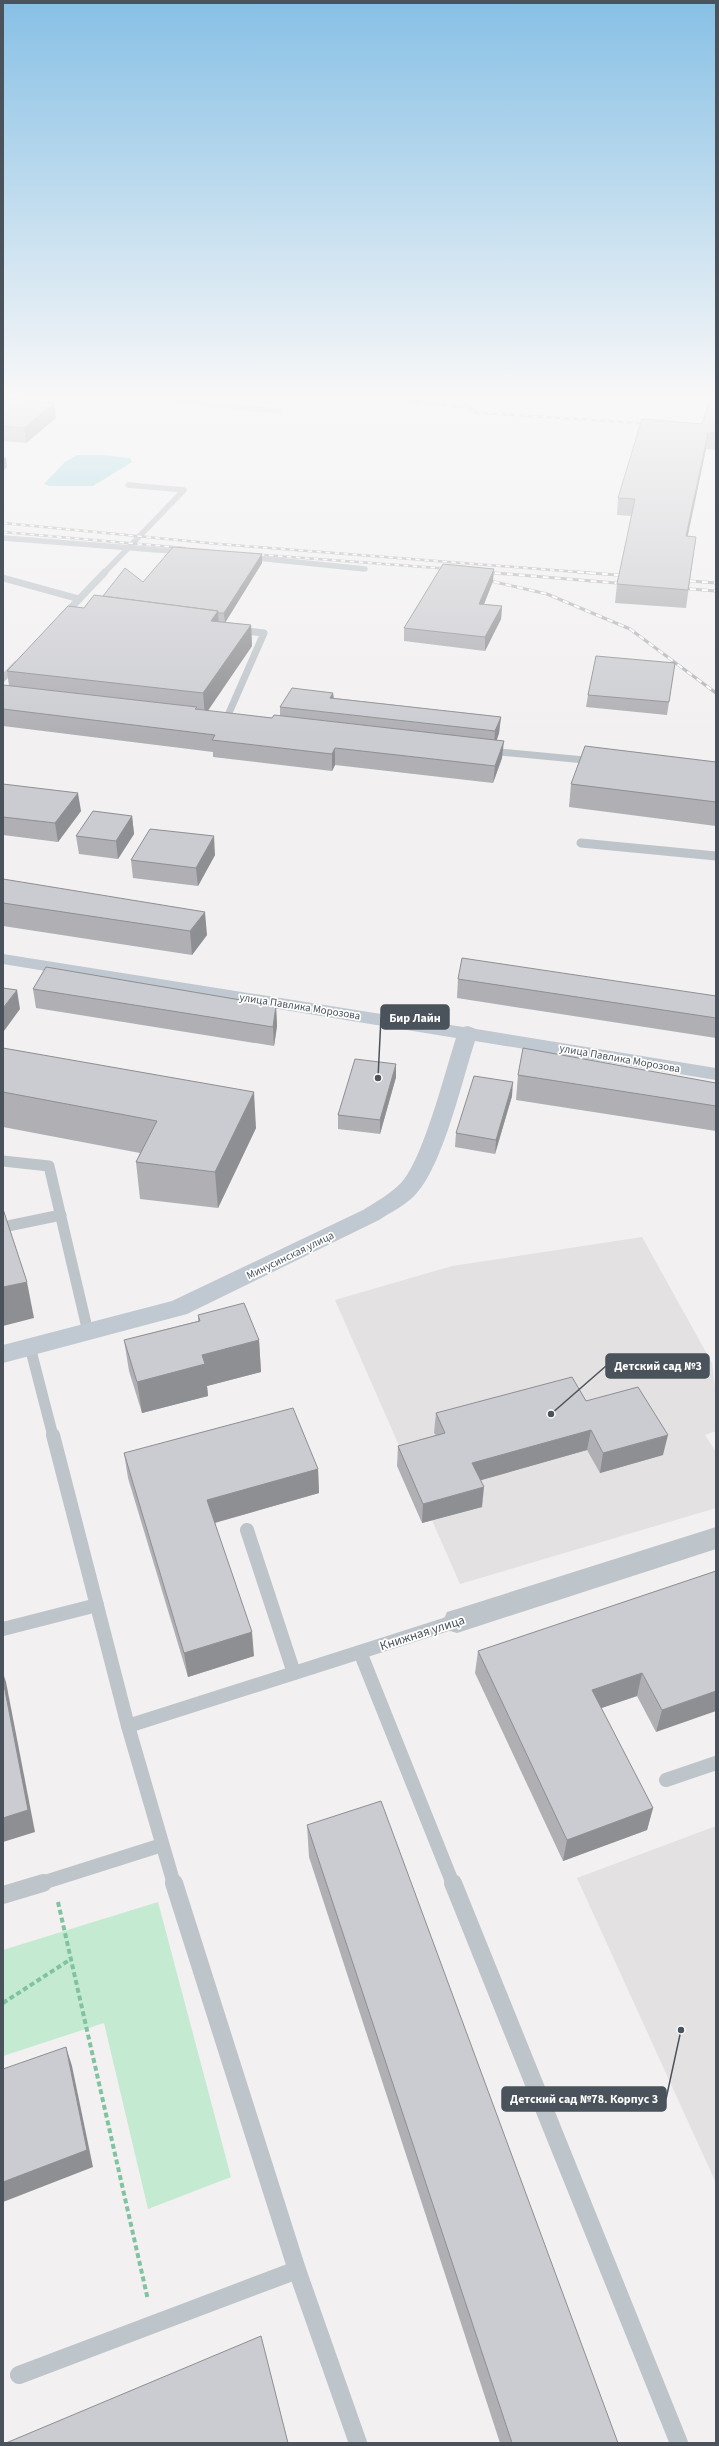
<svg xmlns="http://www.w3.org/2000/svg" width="719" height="2446" font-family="'Source Sans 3',sans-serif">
<rect width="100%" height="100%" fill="#f2f0f0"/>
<!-- education -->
<g fill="#e3e1e1">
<polygon points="642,1237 712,1363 716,1396 716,1431 705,1435 716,1452 716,1508 460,1584 335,1300 452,1266"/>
<polygon points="716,1826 716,2183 577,1878"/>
</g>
<!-- green -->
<polygon fill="#c4ead2" points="158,1902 231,2177 148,2209 104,2023 3,2056 3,1950"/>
<!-- water -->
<polygon fill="#96d3e1" points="77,455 103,455 130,458 132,462 93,486 49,486 44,484 65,462"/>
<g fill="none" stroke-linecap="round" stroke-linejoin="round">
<!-- path -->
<g stroke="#80c3a1" stroke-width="4" stroke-dasharray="5 3" stroke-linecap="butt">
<polyline points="58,1902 148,2300"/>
<polyline points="3,2003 71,1959"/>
</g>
<!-- lane-far5 -->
<g stroke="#bdc4ca" stroke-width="5.5">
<polyline points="154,394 192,402 279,411"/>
<polyline points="3,538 184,552"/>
<polyline points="247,557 365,569"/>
<polyline points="104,573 184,490 128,485"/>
</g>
<!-- lane-far4 -->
<g stroke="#bdc4ca" stroke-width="7">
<polyline points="3,578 79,599"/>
<polyline points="62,617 105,572"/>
<polyline points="3,678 17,664"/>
<polyline points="225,722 264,633 237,630"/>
<polyline points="489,751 595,761"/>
</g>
<!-- lane-far3 -->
<polyline stroke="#bdc4ca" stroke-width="9" points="581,843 716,856"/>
<!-- lane-far2 -->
<g stroke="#bdc4ca" stroke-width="11">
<polyline points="3,1161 49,1166 88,1332"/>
<polyline points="3,1227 61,1215"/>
<polyline points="30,1347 53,1436"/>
</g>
<!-- lane-far1 -->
<g stroke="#bdc4ca" stroke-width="14">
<polyline points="53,1435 128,1726 174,1884"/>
<polyline points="247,1530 294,1673"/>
<polyline points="3,1629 97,1605"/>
<polyline points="360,1652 453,1884"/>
<polyline points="128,1726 457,1621"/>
<polyline points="666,1780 716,1763"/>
<polyline points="39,1884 162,1845"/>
</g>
<!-- lane -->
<g stroke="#bdc4ca" stroke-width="18">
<polyline points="174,1883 297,2270 358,2443"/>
<polyline points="453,1883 679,2443"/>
<polyline points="3,1895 43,1883"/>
<polyline points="19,2375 297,2270"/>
</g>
<!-- street -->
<polygon fill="#bdc4ca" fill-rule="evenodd" points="716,1527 716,1549 457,1633 447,1630 443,1621 447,1612 457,1609"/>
<!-- secondary -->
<path fill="#c0c8d1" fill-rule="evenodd" d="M3,954L463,1027L468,1026L476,1029L716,1068V1080L475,1041C462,1081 443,1165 416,1194C406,1205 391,1212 379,1220L187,1314L3,1363V1345L172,1301L363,1210C376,1202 390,1194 401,1183C423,1160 445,1072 456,1038L3,964Z"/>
<!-- rail-far1 casing -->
<g stroke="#b3b5b9" stroke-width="2.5">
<g id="rail-far1">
<polyline points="348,394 476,409"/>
<polyline points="470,412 652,424"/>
<polyline points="3,523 219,544 591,573"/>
<polyline points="3,532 184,548"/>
<polyline points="251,554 451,569"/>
<polyline points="483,572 494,573"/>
</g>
</g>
<!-- rail casing -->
<g stroke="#b3b5b9" stroke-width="3">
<g id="rail">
<polyline points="483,572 628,584"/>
<polyline points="578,572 630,576"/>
<polyline points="482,579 547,594 630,629 716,693"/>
<polyline points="678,580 716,583"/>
<polyline points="678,588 716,591"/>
</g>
</g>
<!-- rail-far1 -->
<use href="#rail-far1" stroke="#fff" stroke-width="1.5" stroke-dasharray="4.5" stroke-linecap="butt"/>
<!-- rail -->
<use href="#rail" stroke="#fff" stroke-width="2" stroke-dasharray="6" stroke-linecap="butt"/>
</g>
<!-- wall -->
<g fill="#afafb4">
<polygon points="3,394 29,394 21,400 54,403 56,418 26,443 3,441"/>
<polygon points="716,394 716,450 706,449 687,537 696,537 686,608 615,603 617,584 632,516 617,515 618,498 702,424"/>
<polygon points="262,563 225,622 251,625 252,646 207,711 272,718 280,716 280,707 333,693 334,698 501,717 499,733 497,740 502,758 493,783 335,765 332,771 213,757 213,752 3,726 3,685 9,686 7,671 84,608 103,596 143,582"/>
<polygon points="493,581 484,604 502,606 501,619 485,651 404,641 404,628"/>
<polygon points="675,663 667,715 586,707 588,695"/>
<polygon points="716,762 716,826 569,807 571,784"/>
<polygon points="3,784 81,811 58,842 3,835"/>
<polygon points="132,816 134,834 118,859 79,854 76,836"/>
<polygon points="215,855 198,886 133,878 131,860"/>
<polygon points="3,879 207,935 192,955 3,926"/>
<polygon points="458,979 716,996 716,1038 457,998"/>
<polygon points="33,989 276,1006 277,1026 274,1046 36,1008"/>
<polygon points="3,1048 256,1128 218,1208 140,1199 136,1162 140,1153 3,1127"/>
<polygon points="396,1064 396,1077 380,1134 338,1129 338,1115"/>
<polygon points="518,1075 716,1083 716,1131 516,1100"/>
<polygon points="512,1096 495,1154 455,1147 456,1133"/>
<polygon points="198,1315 259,1340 261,1372 207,1386 208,1396 142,1413 129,1371 124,1340 198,1321"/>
<polygon points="586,1401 663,1455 600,1473 587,1450 481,1480 482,1507 422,1523 397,1466 398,1446 436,1435 434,1433 436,1413"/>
<polygon points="124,1453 318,1469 319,1493 215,1523 254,1656 188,1677 128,1478"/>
<polygon points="716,1571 656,1732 637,1696 601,1708 653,1808 647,1830 563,1861 475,1673 478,1651"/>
<polygon points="307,1825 618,2443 500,2443 309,1857"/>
</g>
<!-- shaded-wall -->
<g fill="#8e8f92">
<polygon points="7,394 29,394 3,414 3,397"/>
<polygon points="54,403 56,418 26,443 24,428"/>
<polygon points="708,433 706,449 684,554 686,536"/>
<polygon points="6,457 7,467 3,471 3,459"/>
<polygon points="262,554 262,563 225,623 224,613"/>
<polygon points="494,569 493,581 479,617 479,604"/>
<polygon points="502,606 501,619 485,651 485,637"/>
<polygon points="218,611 219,632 211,621"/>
<polygon points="251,625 252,646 205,715 203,693"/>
<polygon points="333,693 334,709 330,698"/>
<polygon points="501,717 499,733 494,747 495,731"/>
<polygon points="504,741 502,758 493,783 495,766"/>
<polygon points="335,748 335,765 332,771 332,754"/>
<polygon points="78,793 81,811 58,842 55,823"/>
<polygon points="132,816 134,834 118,859 116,841"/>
<polygon points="214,836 215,855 198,886 196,868"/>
<polygon points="205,912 207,935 192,955 190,931"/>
<polygon points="17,990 20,1009 4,1031 3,1025 3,1008"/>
<polygon points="276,1006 277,1026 274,1046 273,1027"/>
<polygon points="396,1064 396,1077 380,1134 380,1120"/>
<polygon points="513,1082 512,1096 495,1154 496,1140"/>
<polygon points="254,1092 256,1128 218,1208 215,1172"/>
<polygon points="27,1282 34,1318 3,1326 3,1287"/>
<polygon points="259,1340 261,1372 207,1386 208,1396 142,1413 137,1382 202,1355"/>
<polygon points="591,1430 587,1450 471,1483 472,1463"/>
<polygon points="668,1435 663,1455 600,1473 603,1453"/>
<polygon points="318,1469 319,1493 210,1524 207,1500"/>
<polygon points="484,1487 482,1507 422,1523 423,1504"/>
<polygon points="252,1632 254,1656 188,1677 184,1653"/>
<polygon points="3,1673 6,1682 35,1832 3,1842"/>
<polygon points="642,1673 637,1696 587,1713 592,1690"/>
<polygon points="716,1691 716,1711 656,1732 662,1710"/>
<polygon points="653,1808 647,1830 563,1861 567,1840"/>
<polygon points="66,2047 72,2066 93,2167 3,2202 3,2182"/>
</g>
<!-- building -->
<g fill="#cbccd1" stroke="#8e8f92">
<polygon points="3,394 7,394 3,397"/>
<polygon points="712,394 716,394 716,433 708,433 686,536 696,537 688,590 617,584 635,499 618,498 642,419 702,424"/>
<polygon points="3,399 54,403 24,428 3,426"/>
<polygon points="173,547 262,554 224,613 218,613 218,611 103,596 125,568 143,582"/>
<polygon points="443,564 494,569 479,604 502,606 485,637 404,628"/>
<polygon points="94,595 218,611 211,621 251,625 203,693 7,671 68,606 84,608"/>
<polygon points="596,656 675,663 669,702 588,695"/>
<polygon points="3,685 197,707 195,709 272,718 274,715 504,741 495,766 335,748 332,754 212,740 215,735 3,709"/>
<polygon points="292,688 333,693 330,698 501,717 495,731 280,707"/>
<polygon points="585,746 716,762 716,802 571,784"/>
<polygon points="3,784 78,793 55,823 3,817"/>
<polygon points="93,811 132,816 116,841 76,836"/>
<polygon points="150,829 214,836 196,868 131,860"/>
<polygon points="3,879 205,912 190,931 3,903"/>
<polygon points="462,958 716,996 716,1018 458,979"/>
<polygon points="46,967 276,1006 273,1027 33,989"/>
<polygon points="3,988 17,990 3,1008"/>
<polygon points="3,1048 254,1092 215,1172 136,1162 157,1121 3,1092"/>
<polygon points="523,1048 716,1083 716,1106 518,1075"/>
<polygon points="355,1059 396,1064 380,1120 338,1115"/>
<polygon points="474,1076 513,1082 496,1140 456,1133"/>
<polygon points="3,1209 27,1282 3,1287"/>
<polygon points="244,1303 259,1340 202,1355 205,1364 137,1382 124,1340 200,1321 198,1315"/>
<polygon points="572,1377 586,1401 638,1387 668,1435 603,1453 591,1430 472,1463 484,1487 423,1504 398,1446 445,1433 436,1413"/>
<polygon points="293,1408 318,1469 207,1500 252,1632 184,1653 124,1453"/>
<polygon points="716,1571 716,1691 662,1710 642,1673 592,1690 653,1808 567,1840 478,1651"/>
<polygon points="3,1680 28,1810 3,1818"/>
<polygon points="381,1801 618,2443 512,2443 307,1825"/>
<polygon points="66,2047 87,2150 3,2182 3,2069"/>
<polygon points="261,2336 288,2443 6,2443"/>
</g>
<!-- sky -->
<linearGradient id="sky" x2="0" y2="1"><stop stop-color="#87c0e5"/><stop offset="0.54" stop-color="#f9f8f8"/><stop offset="1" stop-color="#f9f8f8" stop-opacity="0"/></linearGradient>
<rect width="719" height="736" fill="url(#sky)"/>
<g text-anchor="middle" stroke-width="3.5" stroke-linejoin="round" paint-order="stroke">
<!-- street labels -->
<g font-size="11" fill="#4a535b" stroke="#fff">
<text transform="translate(300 1006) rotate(9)" y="4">улица Павлика Морозова</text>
<text transform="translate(620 1058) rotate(10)" y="4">улица Павлика Морозова</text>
<text transform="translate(290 1255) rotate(-26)" y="4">Минусинская улица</text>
</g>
<!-- near-street labels -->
<g font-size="13" fill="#4a535b" stroke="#fff">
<text transform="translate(422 1632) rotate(-18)" y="5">Книжная улица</text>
</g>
</g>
<!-- callouts -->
<path fill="none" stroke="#4a535b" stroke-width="1.5" d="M378 1078L381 1017M551 1414L606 1366M681 2030L666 2099"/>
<g fill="#4a535b" stroke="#fff" stroke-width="1.5">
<circle cx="378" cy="1078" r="4"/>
<circle cx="551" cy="1414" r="4"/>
<circle cx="681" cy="2030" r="4"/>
</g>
<g fill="#4a535b" stroke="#4a535b" stroke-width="1.5">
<rect x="381" y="1005" width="68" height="24" rx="4"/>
<rect x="606" y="1354" width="103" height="24" rx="4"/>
<rect x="502" y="2087" width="164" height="24" rx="4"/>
</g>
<g font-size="12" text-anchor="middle" font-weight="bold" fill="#fff">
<text x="415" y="1022">Бир Лайн</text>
<text x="658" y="1370">Детский сад №3</text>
<text x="584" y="2103">Детский сад №78. Корпус 3</text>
</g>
<!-- border -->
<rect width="719" height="2446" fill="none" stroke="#4a535b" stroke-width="8"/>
</svg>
